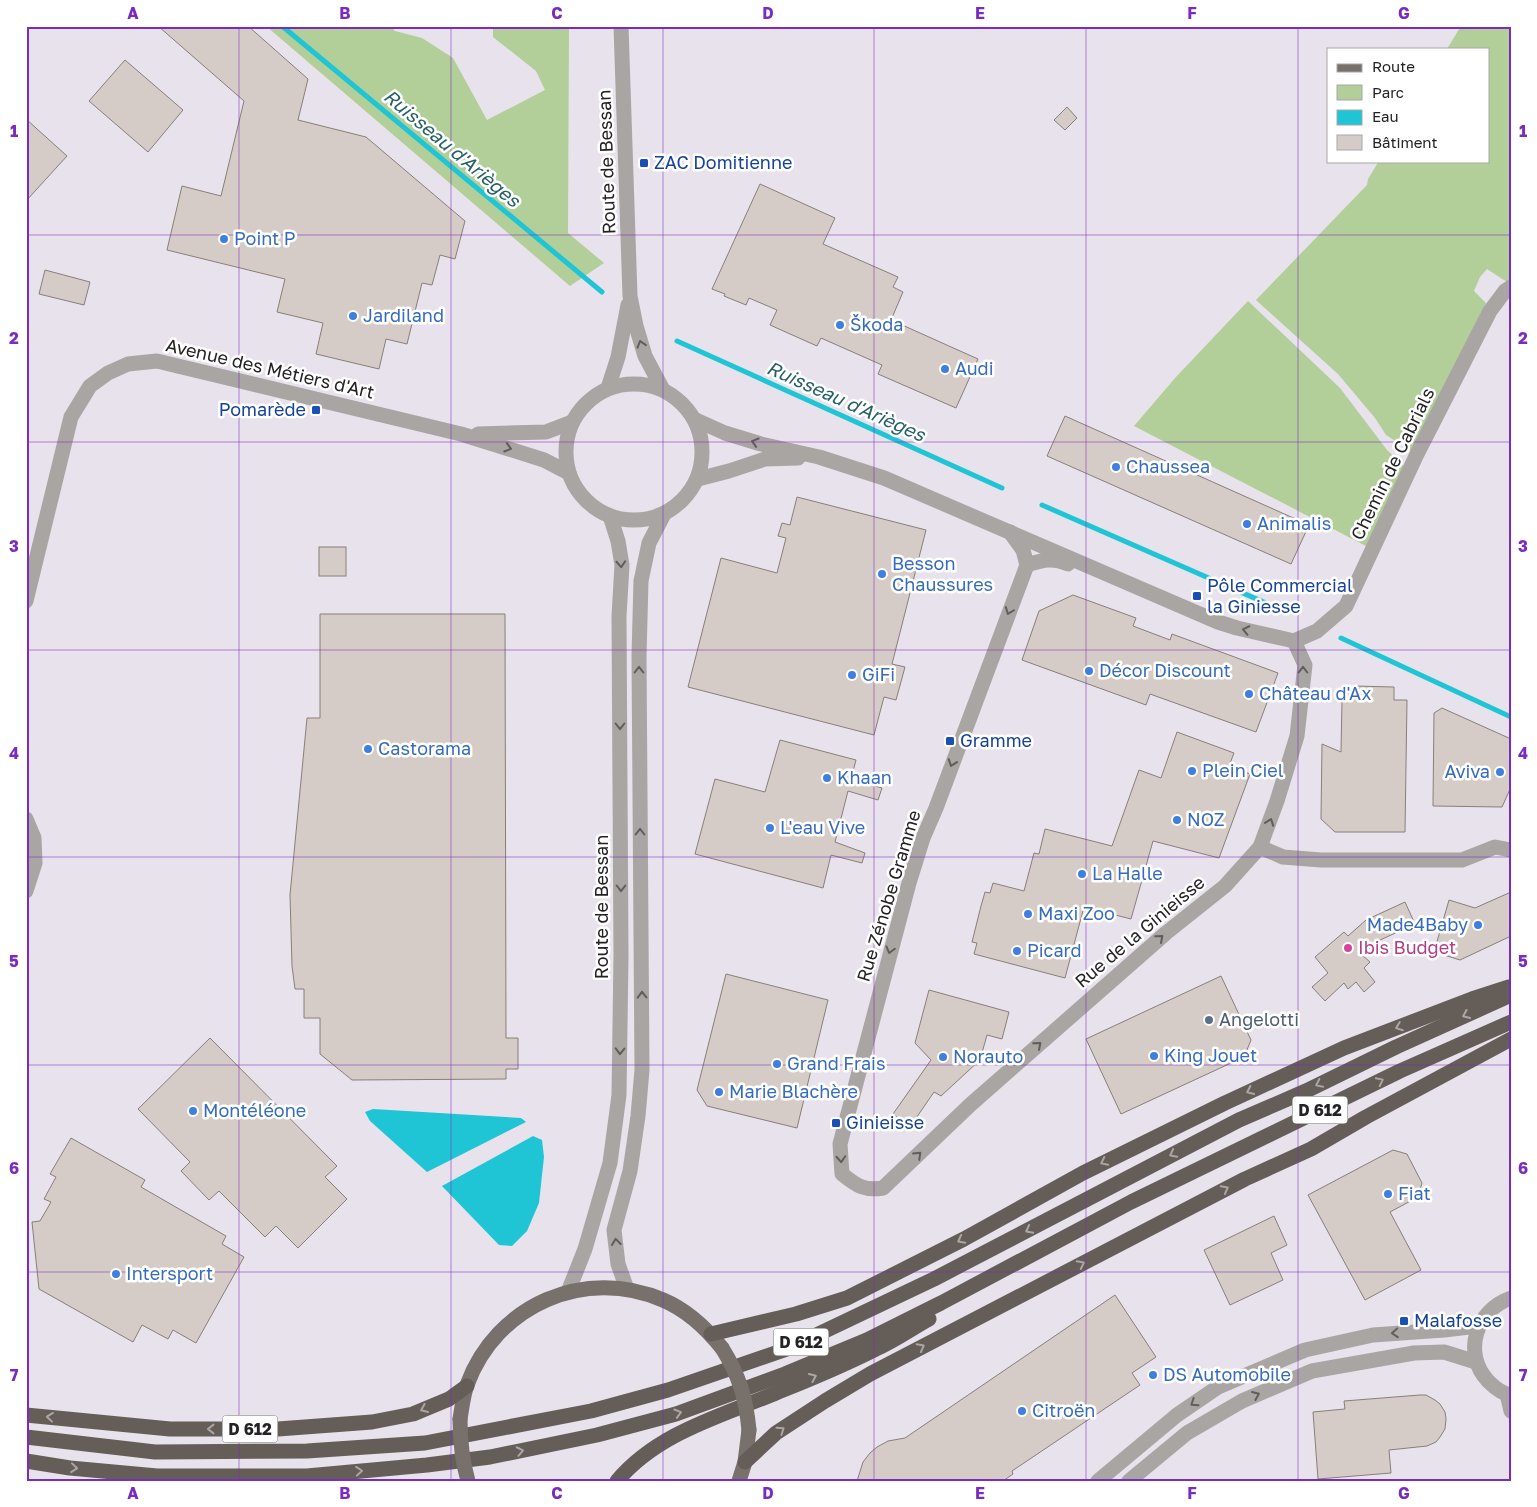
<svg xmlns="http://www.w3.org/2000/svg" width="1537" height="1507" font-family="'Golos Text',sans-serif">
<rect width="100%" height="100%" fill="#e7e2eb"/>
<!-- green -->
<g fill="#b2ce99">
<polygon points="266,26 390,26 395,31 422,38 453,58 487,120 545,90 536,71 493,37 493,26 569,26 568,233 604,263 570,286"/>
<polygon points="1461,26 1511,26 1511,280 1507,282 1487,269 1480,277 1474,291 1486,303 1411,451 1386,435 1375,418 1338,374 1256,300 1367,185 1368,179 1379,161 1488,161 1488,49 1447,49"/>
<polygon points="1248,301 1340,388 1387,450 1407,469 1366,546 1134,426 1176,377"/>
</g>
<!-- water -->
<g fill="#20c5d5">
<polygon points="373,1109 521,1118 526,1122 427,1172 370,1121 365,1112"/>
<polygon points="533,1136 542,1140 544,1157 539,1203 527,1231 512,1246 499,1245 442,1186"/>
</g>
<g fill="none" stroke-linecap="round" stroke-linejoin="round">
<!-- stream -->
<g stroke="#20c5d5" stroke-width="5">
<polyline points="282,26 602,292"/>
<polyline points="677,341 1002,488"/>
<polyline points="1042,505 1275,607"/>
<polyline points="1341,638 1511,717"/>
</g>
</g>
<!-- building -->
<g fill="#d6ccc7" stroke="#887f7b">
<polygon points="158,26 248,26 308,79 298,120 366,137 465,221 455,259 440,255 432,285 422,283 407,344 386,339 379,369 316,354 323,323 277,312 285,279 167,250 182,186 221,196 244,101"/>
<polygon points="125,60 183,110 148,152 89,101"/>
<polygon points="1067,107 1077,118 1065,130 1054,120"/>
<polygon points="26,119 67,156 26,201"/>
<polygon points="760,184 835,218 823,244 898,277 893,287 903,292 891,320 978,359 956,408 878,374 882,365 821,338 817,346 770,325 777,310 749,298 746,305 724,296 725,294 712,289"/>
<polygon points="45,270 90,282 84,305 39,294"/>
<polygon points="1065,416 1309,525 1291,564 1047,456"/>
<polygon points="797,497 926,530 892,664 905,667 896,700 884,697 874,735 688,687 721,558 777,573 786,538 778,536 782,523 790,525"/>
<rect x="319" y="547" width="27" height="29"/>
<polygon points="1073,595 1136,618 1133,626 1170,640 1172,634 1278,673 1256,732 1150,694 1146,705 1022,660 1039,611"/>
<polygon points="320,614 505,614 506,1038 518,1038 518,1069 506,1069 506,1079 352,1080 320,1054 320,1018 304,1018 304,989 295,989 292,966 290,895 307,718 320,718"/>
<polygon points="1354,686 1394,687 1394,700 1407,700 1405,832 1335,832 1321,819 1322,744 1341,752 1342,699"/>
<polygon points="1442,708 1511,739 1511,787 1502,807 1433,806 1434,713"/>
<polygon points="1177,732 1234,753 1229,766 1250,774 1219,858 1153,841 1131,919 1084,907 1065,978 974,954 977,943 972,942 981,906 985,892 990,893 993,883 1024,891 1034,853 1039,854 1045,829 1112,846 1139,770 1161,778"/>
<polygon points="780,740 856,760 851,779 882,788 878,800 848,791 835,842 865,853 862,863 831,855 823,888 695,854 715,779 765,792"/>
<polygon points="1511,892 1511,936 1460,960 1434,952 1449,900 1475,908"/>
<polygon points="1405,902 1415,924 1378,941 1362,955 1370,962 1364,968 1375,982 1364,992 1356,982 1348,989 1344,983 1325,1001 1312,987 1328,973 1315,957 1344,932 1348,936 1366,920"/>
<polygon points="726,974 828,1000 797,1128 707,1106 697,1090"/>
<polygon points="1221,976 1251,1040 1244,1057 1121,1114 1086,1039"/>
<polygon points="929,990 1009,1012 1002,1039 987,1035 980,1060 941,1096 934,1092 910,1127 893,1114 931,1060 915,1043"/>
<polygon points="210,1038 337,1166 325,1177 347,1199 298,1248 276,1226 265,1237 219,1191 209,1200 181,1171 190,1162 138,1109"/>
<polygon points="71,1138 145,1180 141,1187 226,1236 222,1244 244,1257 196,1343 173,1330 168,1339 142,1325 133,1342 39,1289 32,1222 40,1221 51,1202 44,1199 56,1177 50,1174"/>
<polygon points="1393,1150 1407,1154 1422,1183 1418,1197 1390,1212 1421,1270 1365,1300 1308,1195"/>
<polygon points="1274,1216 1287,1245 1271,1253 1283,1280 1230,1305 1204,1250"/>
<polygon points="1115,1295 1156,1357 1132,1373 1140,1385 1012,1471 1013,1474 1003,1481 857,1481 863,1462 870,1453 877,1447 888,1441 905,1438"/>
<polygon points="1420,1395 1426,1395 1435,1400 1440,1404 1445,1412 1446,1419 1445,1429 1440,1437 1436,1442 1427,1446 1389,1450 1391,1473 1318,1479 1313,1412 1345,1409 1344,1401"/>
</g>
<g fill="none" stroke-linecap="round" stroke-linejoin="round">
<!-- minor -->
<g stroke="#a9a5a2" stroke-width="15">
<polyline points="621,26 630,296 636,326 645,356 662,388"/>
<circle cx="634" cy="452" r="68"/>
<polyline points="608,388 618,357 628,305"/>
<polyline points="696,420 725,433 761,444 819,457 884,478 1218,622 1237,628 1294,641"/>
<polyline points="478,434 546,432 572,422"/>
<polyline points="698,479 729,471 765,459 798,458"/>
<polyline points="1010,532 1023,550 1027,565"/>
<path d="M1027,565L936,808L923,838L909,883L840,1144L842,1174C857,1186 864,1191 883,1188L970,1105L1166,933L1225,886L1260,847L1277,801L1297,736L1305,665L1294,641"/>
<path d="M1027,565C1042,560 1052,557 1068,564"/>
<polyline points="26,601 71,417 90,386 108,373 128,364 157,361 461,434 544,460 569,473"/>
<polyline points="1294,641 1317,631 1346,606 1417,454 1490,311 1505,291 1511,287"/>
<polyline points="26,819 34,838 35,863 26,891"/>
<polyline points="1260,847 1283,857 1321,860 1462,860 1495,847 1511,850"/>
<polyline points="627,1289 618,1264 614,1230 630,1171 638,1116 642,1070 639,656 641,581 649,543 664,514"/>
<polyline points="568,1292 585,1249 610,1163 619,1095 621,956 619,616 622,565 618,541 610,516"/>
<path d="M1511,1298C1476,1310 1462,1353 1488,1381C1494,1387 1502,1394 1511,1395"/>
<polyline points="1507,1394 1511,1411"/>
<polyline points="1098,1481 1177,1415 1218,1387 1305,1350 1373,1335 1444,1330 1478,1326"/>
<polyline points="1129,1481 1187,1433 1242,1401 1312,1371 1414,1353 1444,1352 1476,1362"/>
</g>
<!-- major -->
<g stroke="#77706b" stroke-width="15">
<path d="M460,1419C462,1408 463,1396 467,1385C496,1305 585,1266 663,1300C687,1310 706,1328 722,1348"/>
<polyline points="739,1481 745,1462 749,1430"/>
</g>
<!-- highway -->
<g stroke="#655d58" stroke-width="15">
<polyline points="711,1334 796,1314 847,1298 964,1239 1083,1173 1225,1103 1344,1048 1472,999 1509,987"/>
<polyline points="26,1415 170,1429 278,1429 372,1422 413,1414 449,1399 467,1386"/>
<polyline points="26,1437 155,1452 307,1451 425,1443 591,1411 668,1390 787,1349 934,1279 1239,1120 1306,1091 1396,1047 1511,995"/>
<polyline points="26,1461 70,1468 157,1476 307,1476 427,1465 490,1457 597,1435 676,1414 785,1374 867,1340 941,1303 1131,1202 1400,1071 1511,1022"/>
<polyline points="745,1462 776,1433 825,1401 870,1374 1245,1179 1311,1149 1366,1117 1511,1039"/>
<path d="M617,1481C658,1432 722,1416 778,1392C811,1379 844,1365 876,1349C894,1341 911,1329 929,1319"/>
</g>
<!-- major-bridge -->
<g stroke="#77706b" stroke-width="15">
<path d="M722,1348C739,1375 746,1398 749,1430"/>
<path d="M460,1419C460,1440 462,1460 468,1481"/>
</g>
</g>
<!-- one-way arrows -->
<defs><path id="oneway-chevron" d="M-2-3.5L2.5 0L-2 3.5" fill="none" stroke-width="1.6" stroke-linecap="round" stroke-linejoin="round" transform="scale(1.25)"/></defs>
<g stroke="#605d5d">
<use href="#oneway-chevron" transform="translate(641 344) rotate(-107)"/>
<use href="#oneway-chevron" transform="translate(755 442) rotate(-163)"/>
<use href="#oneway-chevron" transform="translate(508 448) rotate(17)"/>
<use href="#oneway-chevron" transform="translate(621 564) rotate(87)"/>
<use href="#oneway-chevron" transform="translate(1009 611) rotate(111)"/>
<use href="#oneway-chevron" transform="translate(1246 630) rotate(-168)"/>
<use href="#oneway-chevron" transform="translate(639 670) rotate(-90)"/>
<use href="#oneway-chevron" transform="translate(1303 670) rotate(-90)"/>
<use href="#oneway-chevron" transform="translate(620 726) rotate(90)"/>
<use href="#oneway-chevron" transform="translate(952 763) rotate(110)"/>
<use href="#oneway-chevron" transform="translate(1270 822) rotate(-70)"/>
<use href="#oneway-chevron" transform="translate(640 832) rotate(-90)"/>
<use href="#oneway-chevron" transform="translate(621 888) rotate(90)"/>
<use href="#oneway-chevron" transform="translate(1160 938) rotate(-41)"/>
<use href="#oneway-chevron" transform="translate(890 950) rotate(105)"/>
<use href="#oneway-chevron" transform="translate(642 995) rotate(-91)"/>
<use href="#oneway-chevron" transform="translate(1038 1045) rotate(-41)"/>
<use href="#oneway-chevron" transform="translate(620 1051) rotate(91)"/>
<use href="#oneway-chevron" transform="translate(918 1155) rotate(-44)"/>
<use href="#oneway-chevron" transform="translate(841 1159) rotate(87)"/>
<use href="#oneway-chevron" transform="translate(616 1242) rotate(-96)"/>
<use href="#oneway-chevron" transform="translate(1395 1333) rotate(176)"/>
<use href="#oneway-chevron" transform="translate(1256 1395) rotate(-23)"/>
<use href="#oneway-chevron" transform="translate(1194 1403) rotate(146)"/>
</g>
<g stroke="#aaa6a3">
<use href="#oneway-chevron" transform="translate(1466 1015) rotate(156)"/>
<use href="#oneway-chevron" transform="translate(1399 1027) rotate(159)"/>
<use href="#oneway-chevron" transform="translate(1380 1081) rotate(-26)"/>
<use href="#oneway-chevron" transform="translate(1319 1084) rotate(154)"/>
<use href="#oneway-chevron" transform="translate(1250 1091) rotate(155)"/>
<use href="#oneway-chevron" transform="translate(1173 1154) rotate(152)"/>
<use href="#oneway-chevron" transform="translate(1104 1162) rotate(154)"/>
<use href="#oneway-chevron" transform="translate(1225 1189) rotate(-28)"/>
<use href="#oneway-chevron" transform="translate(1029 1230) rotate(152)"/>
<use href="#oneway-chevron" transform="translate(961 1240) rotate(152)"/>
<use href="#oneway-chevron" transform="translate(1081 1264) rotate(-27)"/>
<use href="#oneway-chevron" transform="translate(921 1347) rotate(-28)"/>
<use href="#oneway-chevron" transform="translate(813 1377) rotate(-24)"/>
<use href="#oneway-chevron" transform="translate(424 1409) rotate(157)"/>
<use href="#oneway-chevron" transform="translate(678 1413) rotate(-17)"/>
<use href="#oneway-chevron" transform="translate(50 1417) rotate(-174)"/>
<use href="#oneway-chevron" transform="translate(211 1429) rotate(180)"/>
<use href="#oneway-chevron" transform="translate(781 1430) rotate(-35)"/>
<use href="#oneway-chevron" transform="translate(520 1451) rotate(-12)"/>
<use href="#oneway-chevron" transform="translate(74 1468) rotate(6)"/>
<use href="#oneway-chevron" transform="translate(359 1471) rotate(-5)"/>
</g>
<!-- grid -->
<path fill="none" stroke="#7b2cbf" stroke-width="1" stroke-opacity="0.55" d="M239,26V1481M451,26V1481M663,26V1481M874,26V1481M1086,26V1481M1298,26V1481M26,235H1511M26,442H1511M26,650H1511M26,857H1511M26,1065H1511M26,1272H1511"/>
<!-- markers -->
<g fill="#1a4fb4" stroke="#fff" stroke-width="2">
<rect x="639" y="158" width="10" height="10" rx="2.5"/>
<rect x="311" y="405" width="10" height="10" rx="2.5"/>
<rect x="1192" y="591" width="10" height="10" rx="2.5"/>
<rect x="945" y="736" width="10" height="10" rx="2.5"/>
<rect x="831" y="1118" width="10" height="10" rx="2.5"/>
<rect x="1399" y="1316" width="10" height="10" rx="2.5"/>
</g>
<g fill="#3f7fe0" stroke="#fff" stroke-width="2">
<circle cx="224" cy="239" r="5"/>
<circle cx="353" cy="316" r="5"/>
<circle cx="840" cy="325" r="5"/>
<circle cx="945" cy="369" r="5"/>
<circle cx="1116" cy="467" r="5"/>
<circle cx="1247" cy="524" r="5"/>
<circle cx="882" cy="574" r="5"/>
<circle cx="1089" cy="671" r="5"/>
<circle cx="852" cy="675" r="5"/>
<circle cx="1249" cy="694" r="5"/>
<circle cx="368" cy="749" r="5"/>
<circle cx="1192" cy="771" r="5"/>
<circle cx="1500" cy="772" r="5"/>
<circle cx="827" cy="778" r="5"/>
<circle cx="1177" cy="820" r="5"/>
<circle cx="770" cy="828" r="5"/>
<circle cx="1082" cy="874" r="5"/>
<circle cx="1028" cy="914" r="5"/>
<circle cx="1478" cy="925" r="5"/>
<circle cx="1017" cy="951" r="5"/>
<circle cx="1154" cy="1056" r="5"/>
<circle cx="943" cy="1057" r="5"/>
<circle cx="777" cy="1064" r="5"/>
<circle cx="719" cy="1092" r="5"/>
<circle cx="193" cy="1111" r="5"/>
<circle cx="1388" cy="1194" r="5"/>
<circle cx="116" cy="1274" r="5"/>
<circle cx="1153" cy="1375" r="5"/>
<circle cx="1022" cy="1411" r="5"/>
</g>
<circle fill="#d1479c" stroke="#fff" stroke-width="2" cx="1348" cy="948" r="5"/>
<circle fill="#5c6f8a" stroke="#fff" stroke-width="2" cx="1209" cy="1020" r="5"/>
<g text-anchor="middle" stroke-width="5" stroke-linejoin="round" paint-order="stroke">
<!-- shield labels -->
<g fill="#fff" stroke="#666466" stroke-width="1">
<rect x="1292.5" y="1096.5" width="55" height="27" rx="4"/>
<rect x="773.5" y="1328.5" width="55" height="27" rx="4"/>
<rect x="222.5" y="1415.5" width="55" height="27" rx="4"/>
</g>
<g font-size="16" font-weight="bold" fill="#242225">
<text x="1320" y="1116">D 612</text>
<text x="801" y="1348">D 612</text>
<text x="250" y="1435">D 612</text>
</g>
<!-- street labels -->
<g font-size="18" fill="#242225" stroke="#fff">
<text transform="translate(607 162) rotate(-92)" y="6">Route de Bessan</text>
<text transform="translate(270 369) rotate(13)" y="6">Avenue des Métiers d'Art</text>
<text transform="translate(1393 464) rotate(-64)" y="6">Chemin de Cabrials</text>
<text transform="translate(889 896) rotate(-73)" y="6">Rue Zénobe Gramme</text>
<text transform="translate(602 907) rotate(-90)" y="6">Route de Bessan</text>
<text transform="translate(1140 932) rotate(-40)" y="6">Rue de la Ginieisse</text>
</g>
<!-- transit labels -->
<g font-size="18" fill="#164399" stroke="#fff" text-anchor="start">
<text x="654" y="169">ZAC Domitienne</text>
<text x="306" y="416" text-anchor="end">Pomarède</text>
<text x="1207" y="592">Pôle Commercial<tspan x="1207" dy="21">la Giniesse</tspan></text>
<text x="960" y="747">Gramme</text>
<text x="846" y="1129">Ginieisse</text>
<text x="1414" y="1327">Malafosse</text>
</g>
<!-- shop labels -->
<g font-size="18" fill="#366cbe" stroke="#fff" text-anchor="start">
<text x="234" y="245">Point P</text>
<text x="363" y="322">Jardiland</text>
<text x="850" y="331">Škoda</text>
<text x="955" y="375">Audi</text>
<text x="1126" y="473">Chaussea</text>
<text x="1257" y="530">Animalis</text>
<text x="892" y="570">Besson<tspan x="892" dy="21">Chaussures</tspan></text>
<text x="1099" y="677">Décor Discount</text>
<text x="862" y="681">GiFi</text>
<text x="1259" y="700">Château d'Ax</text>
<text x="378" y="755">Castorama</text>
<text x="1202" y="777">Plein Ciel</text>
<text x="1490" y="778" text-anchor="end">Aviva</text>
<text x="837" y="784">Khaan</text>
<text x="1187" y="826">NOZ</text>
<text x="780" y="834">L'eau Vive</text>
<text x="1092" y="880">La Halle</text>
<text x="1038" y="920">Maxi Zoo</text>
<text x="1468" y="931" text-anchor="end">Made4Baby</text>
<text x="1027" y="957">Picard</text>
<text x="1164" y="1062">King Jouet</text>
<text x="953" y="1063">Norauto</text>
<text x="787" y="1070">Grand Frais</text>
<text x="729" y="1098">Marie Blachère</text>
<text x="203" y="1117">Montéléone</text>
<text x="1398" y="1200">Fiat</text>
<text x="126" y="1280">Intersport</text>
<text x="1163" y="1381">DS Automobile</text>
<text x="1032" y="1417">Citroën</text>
</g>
<!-- hotel labels -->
<g font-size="18" fill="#b23c85" stroke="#fff" text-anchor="start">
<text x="1358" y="954">Ibis Budget</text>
</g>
<!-- service labels -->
<g font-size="18" fill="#4e5e75" stroke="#fff" text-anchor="start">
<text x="1219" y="1026">Angelotti</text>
</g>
<!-- water labels -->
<g font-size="19" font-style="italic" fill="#266168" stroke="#fff">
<text transform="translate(452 148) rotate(40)" y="7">Ruisseau d'Arièges</text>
<text transform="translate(846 401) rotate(24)" y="7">Ruisseau d'Arièges</text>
</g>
</g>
<!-- border -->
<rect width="1537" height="1507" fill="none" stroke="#ffffff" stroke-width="55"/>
<!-- legend -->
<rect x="1327" y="48" width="162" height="115" fill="#ffffff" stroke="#a7a7a8"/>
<rect x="1337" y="64" width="25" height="8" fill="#77706b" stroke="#a7a7a8"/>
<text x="1372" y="72" font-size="15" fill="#242225">Route</text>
<rect x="1337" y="85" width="25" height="15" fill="#b2ce99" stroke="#a7a7a8"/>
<text x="1372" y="98" font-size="15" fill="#242225">Parc</text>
<rect x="1337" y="110" width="25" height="15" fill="#20c5d5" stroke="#a7a7a8"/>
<text x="1372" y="122" font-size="15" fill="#242225">Eau</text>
<rect x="1337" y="135" width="25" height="15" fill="#d6ccc7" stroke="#a7a7a8"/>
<text x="1372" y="148" font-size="15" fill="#242225">Bâtiment</text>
<rect x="28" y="28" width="1482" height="1452" fill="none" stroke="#7b2cbf" stroke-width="2"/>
<g font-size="16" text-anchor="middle" font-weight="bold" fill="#7b2cbf">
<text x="133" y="19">A</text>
<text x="345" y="19">B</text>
<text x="557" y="19">C</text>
<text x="768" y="19">D</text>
<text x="980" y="19">E</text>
<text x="1192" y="19">F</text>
<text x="1404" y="19">G</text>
<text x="14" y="137">1</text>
<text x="1523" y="137">1</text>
<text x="14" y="344">2</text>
<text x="1523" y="344">2</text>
<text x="14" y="552">3</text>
<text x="1523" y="552">3</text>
<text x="14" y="759">4</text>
<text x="1523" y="759">4</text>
<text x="14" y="967">5</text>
<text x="1523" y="967">5</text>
<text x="14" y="1174">6</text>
<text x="1523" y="1174">6</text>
<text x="14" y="1381">7</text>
<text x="1523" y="1381">7</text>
<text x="133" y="1499">A</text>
<text x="345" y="1499">B</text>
<text x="557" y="1499">C</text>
<text x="768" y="1499">D</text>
<text x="980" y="1499">E</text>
<text x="1192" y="1499">F</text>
<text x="1404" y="1499">G</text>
</g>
</svg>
